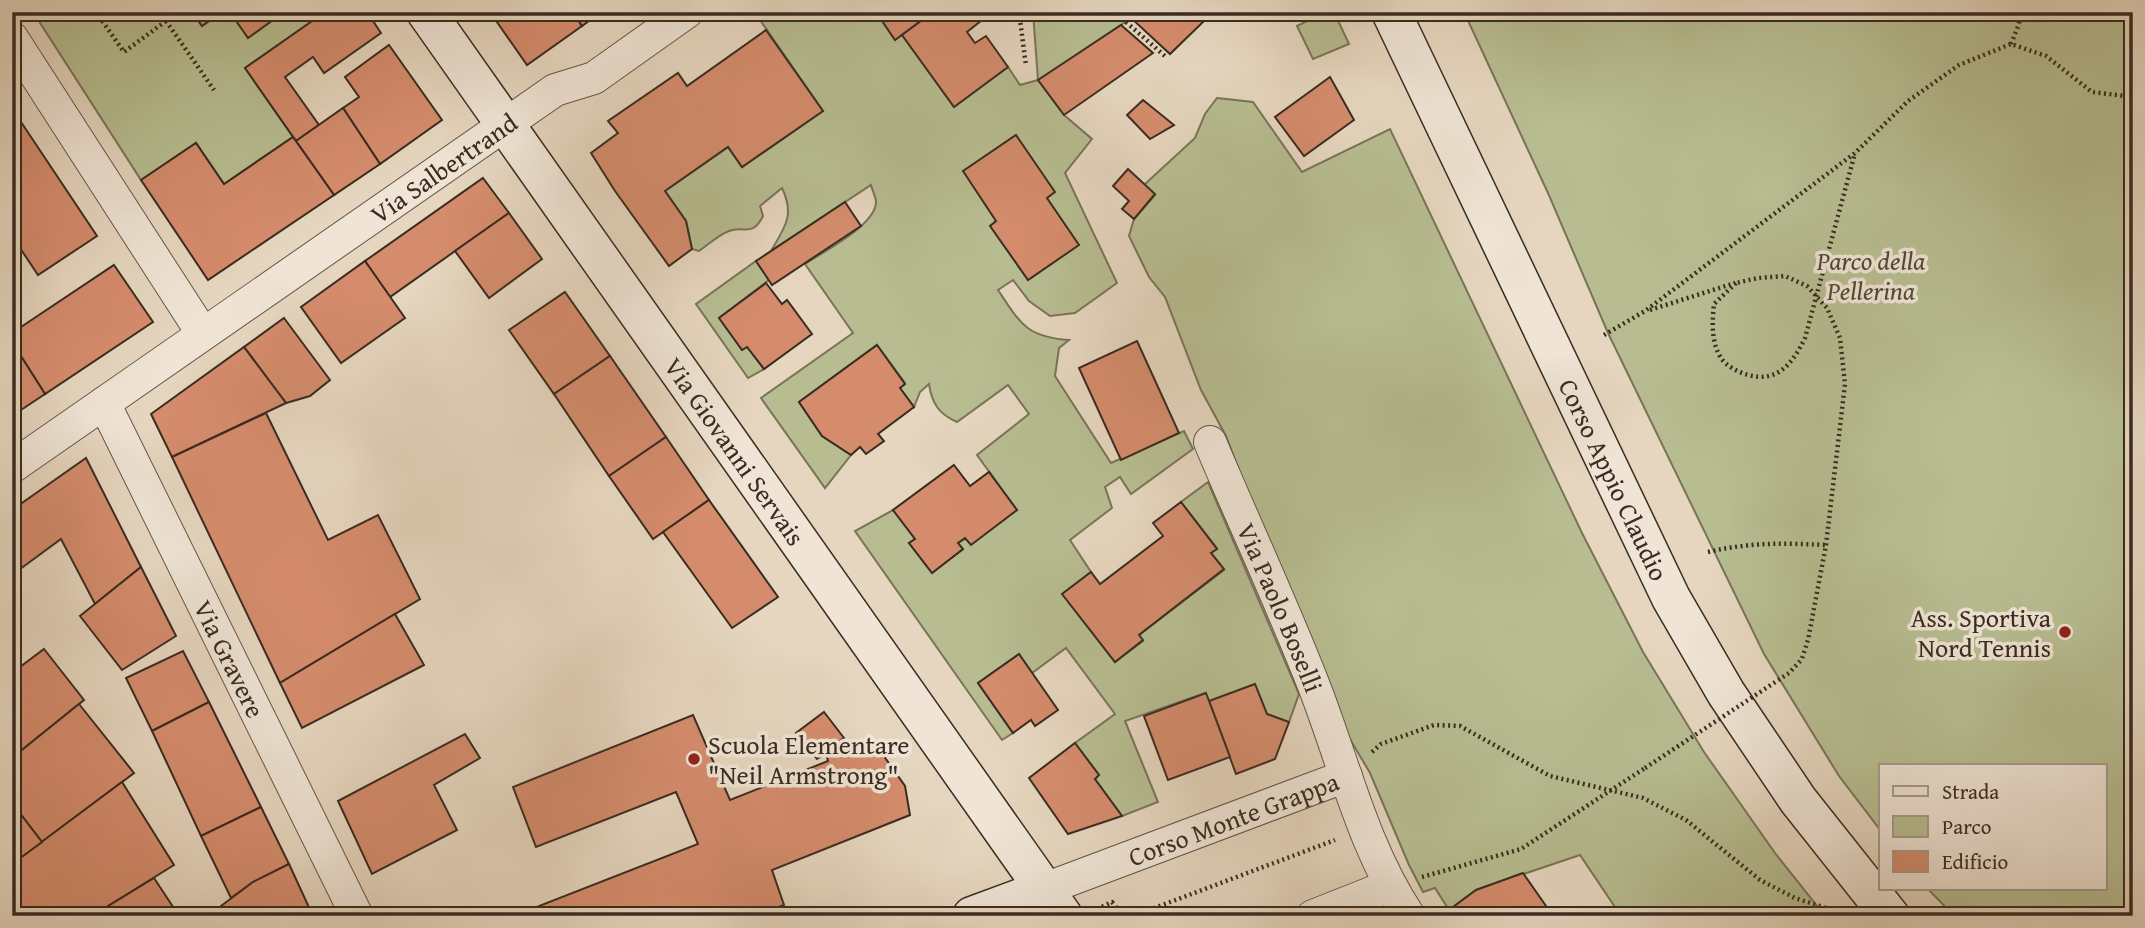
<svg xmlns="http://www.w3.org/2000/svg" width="2145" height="928" viewBox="0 0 2145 928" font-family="'Gentium Book Plus',serif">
  <rect width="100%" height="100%" fill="#e6d6bf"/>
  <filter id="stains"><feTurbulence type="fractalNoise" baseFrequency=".00286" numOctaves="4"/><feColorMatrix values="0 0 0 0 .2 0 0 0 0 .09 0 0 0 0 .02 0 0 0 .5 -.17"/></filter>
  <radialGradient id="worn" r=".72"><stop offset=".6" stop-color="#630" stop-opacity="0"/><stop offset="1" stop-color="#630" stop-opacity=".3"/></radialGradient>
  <g fill="#b7bd91" stroke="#787458" stroke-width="2">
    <polygon points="33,12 325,12 245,68 293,137 224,184 196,143 141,180"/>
    <path d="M765,12H876L895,39L902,35L954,106L1008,67L1020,85L1038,80L1033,12H1140L1039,81L1064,115L1092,139L1065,173L1117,283L1075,313L1050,316L1029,301L1013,280L998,290C1020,323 1026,337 1069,340L1059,348L1055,376L1111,463L1184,431L1193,449L1131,494L1120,477L1105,487L1112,508L1070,540L1091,572L1063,595L1115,662L1143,641L1139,635L1224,570L1211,553L1217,548L1181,502L1208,482L1299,694L1289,722L1267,714L1255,684L1209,701L1205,693L1125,721L1158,802L1122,816L1095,779L1099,775L1075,743L1115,714L1066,648L1032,673L1019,654L978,683L1013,733L1002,740L855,531L893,510L915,539L909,543L932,572L962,550L958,543L1017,510L977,455L1029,414L1008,385L957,422C939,414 932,404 929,384L920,392L914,407L900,388L905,383L877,345L799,402L822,436L851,455L825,488L761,398L853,333L805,264C823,252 876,225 876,202C876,197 872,190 871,185L771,251C785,227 795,215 782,188L760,206L763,216C752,238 744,225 729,231C718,235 708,245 699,251L692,249L686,221L665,191L728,147L742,167L823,111L758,17Z"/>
    <polygon points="1325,12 1334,12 1349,44 1313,59 1297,26"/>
    <polygon points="1464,12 2133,12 2133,916 1954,916 1927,888 2105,888 2105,765 1881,765 1881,831 1839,776 1764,654 1608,333 1548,193"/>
    <polygon points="1217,98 1253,102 1302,172 1390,129 1582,533 1643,652 1704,752 1775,853 1825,916 1621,916 1580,855 1476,890 1449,910 1435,888 1423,892 1409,865 1370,773 1347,734 1258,520 1226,436 1201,390 1165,297 1149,277 1129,236 1134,219 1155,195 1144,185 1195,138 1205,114"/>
    <polygon points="756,261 769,280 719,318 742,350 747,347 764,369 748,378 696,304"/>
  </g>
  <g fill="#d58c6d" stroke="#392c20" stroke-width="2">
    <polygon points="192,12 222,12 202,26"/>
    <polygon points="230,12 284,12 248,38"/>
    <polygon points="325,12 367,12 381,33 324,73 313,57 285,77 319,125 296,141 245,68"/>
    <polygon points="490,12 573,12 582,26 527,65"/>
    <polygon points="573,12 601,12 582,26"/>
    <polygon points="876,12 933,12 895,40"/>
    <polygon points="933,12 976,12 982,20 967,32 975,43 986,36 1008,67 954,107 902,35"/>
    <polygon points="1140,12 1195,12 1204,21 1170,54 1131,18"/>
    <polygon points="1121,25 1153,53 1064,115 1038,80"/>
    <polygon points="766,30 823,111 742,167 728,147 665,191 686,221 692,249 669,266 615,191 591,153 618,133 608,121 678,73 687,86"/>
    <polygon points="389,45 442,120 380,164 343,108 359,97 345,77"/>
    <polygon points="1330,77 1354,120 1304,156 1275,117"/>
    <polygon points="1143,100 1174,125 1150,139 1127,115"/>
    <polygon points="343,108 380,164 334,195 296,141"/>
    <polygon points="15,113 97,236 38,275 12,236 12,115"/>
    <polygon points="1016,135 1055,192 1047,198 1079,245 1028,280 990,226 996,221 963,171"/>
    <polygon points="293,137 334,195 208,280 141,180 196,143 224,184"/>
    <polygon points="1128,169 1155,194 1134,219 1122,209 1129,201 1113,186"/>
    <polygon points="483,178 509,213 390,297 365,261"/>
    <polygon points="845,202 861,226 772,285 756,261"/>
    <polygon points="509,213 542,259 489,298 455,251"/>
    <polygon points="365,261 405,318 341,363 301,307"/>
    <polygon points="114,265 153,322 45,394 12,342 12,333"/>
    <polygon points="766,283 782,304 787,300 812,334 764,369 747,347 742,350 719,318"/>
    <polygon points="565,292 610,356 554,394 509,330"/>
    <polygon points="284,318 330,380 310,396 286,403 244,347"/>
    <polygon points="1137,341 1179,433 1121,460 1079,368"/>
    <polygon points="12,342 45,394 12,416"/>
    <polygon points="877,345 905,384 900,388 914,407 878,434 884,441 866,454 860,447 851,455 822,436 799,402"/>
    <polygon points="244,347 286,403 172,457 151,414"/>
    <polygon points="610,356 666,437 609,476 554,394"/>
    <polygon points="266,413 328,540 378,515 420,599 280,683 172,457"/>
    <polygon points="666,437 709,500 653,539 609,476"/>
    <polygon points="86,458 141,567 95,604 61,539 12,575 12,510"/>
    <polygon points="954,465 970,486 989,472 1017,510 971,545 965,538 958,543 963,549 932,573 909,543 915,539 893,510"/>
    <polygon points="709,500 778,597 732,628 663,532"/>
    <polygon points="1181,502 1217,549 1211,553 1224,569 1139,635 1143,640 1115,662 1062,594 1091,572 1100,584 1163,536 1153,523"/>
    <polygon points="141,567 176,636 122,670 80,616"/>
    <polygon points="395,614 424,665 302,728 280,683"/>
    <polygon points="44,649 84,700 12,758 12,673"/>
    <polygon points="183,651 209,702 152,731 126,678"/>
    <polygon points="1019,654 1058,710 1035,726 1031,720 1013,733 978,683"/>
    <polygon points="1255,684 1267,714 1289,722 1275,759 1236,774 1209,701"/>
    <polygon points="1206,693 1230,757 1168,780 1144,716"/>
    <polygon points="209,702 261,807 201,836 152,731"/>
    <polygon points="79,704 134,773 42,842 12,803 12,758"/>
    <polygon points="824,712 844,738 836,744 841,755 874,742 905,786 910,815 772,870 784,905 753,916 522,916 521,913 698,844 676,792 536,847 513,787 693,715 730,800 828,761 826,753 817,759 796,733"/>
    <polygon points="465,734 480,758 434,785 457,830 372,874 338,801"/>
    <polygon points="1075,743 1099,775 1095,779 1122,816 1068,834 1029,778"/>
    <polygon points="122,782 174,865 92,916 12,916 12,864"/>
    <polygon points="12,803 42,842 12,864"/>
    <polygon points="261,807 289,864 253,882 231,898 201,836"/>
    <polygon points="289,864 313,916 227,916 221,906 253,882"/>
    <polygon points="1523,873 1553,916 1453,916 1449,910 1476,890"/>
    <polygon points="154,878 179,916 92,916"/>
  </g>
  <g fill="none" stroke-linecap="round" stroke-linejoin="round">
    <defs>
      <g id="street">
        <polyline points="12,38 203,334"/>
        <path id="s1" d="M104,403L357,916"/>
        <path id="s2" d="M1210,442C1244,523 1282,604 1314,686C1344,763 1363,847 1409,916"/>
        <path id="s3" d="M12,467L555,90L594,78L687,12"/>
        <path id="s4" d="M1045,889L1346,776"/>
        <polyline points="1313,916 1389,886"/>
      </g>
      <g id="secondary">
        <path id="s5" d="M426,12L1063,916"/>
        <path id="s6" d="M1391,12L1671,598L1726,693L1798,800L1890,916"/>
        <polyline points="972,916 1045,889"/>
      </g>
    </defs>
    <use href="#street" stroke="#645648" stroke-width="34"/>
    <use href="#secondary" stroke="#392c20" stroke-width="41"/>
    <g stroke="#392c20" stroke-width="4.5" stroke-dasharray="2 3.5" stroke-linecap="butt">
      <polyline points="96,12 124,52 166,21 160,12"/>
      <polyline points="1019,12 1026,66"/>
      <polyline points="166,21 214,90"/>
      <polyline points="1126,22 1166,57"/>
      <polyline points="2011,44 2019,24 2020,12"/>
      <path d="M1736,283L1714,304C1712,322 1711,342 1721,358C1726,366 1738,372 1748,375C1778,383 1793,363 1805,338L1855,153"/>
      <polyline points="1650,310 1735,283"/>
      <polyline points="1604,335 1645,311 1855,153 1908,101 1959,65 2011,44 2046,56 2092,92 2133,97"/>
      <path d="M1708,552C1751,542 1783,543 1826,545"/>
      <polyline points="1372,752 1381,744 1434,725 1460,726 1550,776 1643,798 1686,820 1760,880 1795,898 1829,909"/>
      <polyline points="1422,877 1521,849 1645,768"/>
      <polyline points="1097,909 1112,902 1123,916"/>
      <polyline points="1133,916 1335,840"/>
    </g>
    <use href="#street" stroke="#efe4d5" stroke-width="32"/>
    <use href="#secondary" stroke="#efe4d5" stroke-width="38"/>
    <polyline stroke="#392c20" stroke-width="4.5" stroke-dasharray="2 3.5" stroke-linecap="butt" points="1645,768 1789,673 1802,659 1808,640 1826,545 1845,384 1840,338 1827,308 1807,286 1785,276 1758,278 1736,283"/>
  </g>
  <g fill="#8f2418" stroke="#efe4d5" stroke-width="2.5">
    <circle cx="2065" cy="632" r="7"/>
    <circle cx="694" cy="759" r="7"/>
  </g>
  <g text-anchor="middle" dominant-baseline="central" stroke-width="7" stroke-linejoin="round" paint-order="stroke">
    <g font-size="26" fill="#392c20" stroke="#efe4d5">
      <text stroke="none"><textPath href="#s3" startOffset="525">Via Salbertrand</textPath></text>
      <text stroke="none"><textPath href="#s5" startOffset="537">Via Giovanni Servais</textPath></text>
      <text stroke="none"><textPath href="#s6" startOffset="518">Corso Appio Claudio</textPath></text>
      <text stroke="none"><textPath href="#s2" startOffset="180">Via Paolo Boselli</textPath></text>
      <text stroke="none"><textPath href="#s1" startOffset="285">Via Gravere</textPath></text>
      <text stroke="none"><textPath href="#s4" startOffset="201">Corso Monte Grappa</textPath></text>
    </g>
    <g font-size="26" font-style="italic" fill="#524937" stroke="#efe4d5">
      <text x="1871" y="260">Parco della<tspan x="1871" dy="30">Pellerina</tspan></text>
    </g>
    <g font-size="26" fill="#392c20" stroke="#efe4d5" text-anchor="end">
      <text x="2051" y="617">Ass. Sportiva<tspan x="2051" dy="30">Nord Tennis</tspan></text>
      <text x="708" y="744" text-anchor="start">Scuola Elementare<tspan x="708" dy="30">"Neil Armstrong"</tspan></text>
    </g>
  </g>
  <rect width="2145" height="928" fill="none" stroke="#e6d6bf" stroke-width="42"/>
  <rect x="14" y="14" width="2117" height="900" fill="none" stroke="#392c20" stroke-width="3.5"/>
  <rect x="21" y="21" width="2103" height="886" fill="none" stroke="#392c20" stroke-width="2"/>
  <rect x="1879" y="764" width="228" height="126" fill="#efe4d5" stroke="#a69a8d" stroke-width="2"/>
  <rect x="1893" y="786" width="35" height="10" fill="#efe4d5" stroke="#a69a8d" stroke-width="2"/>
  <text x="1942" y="799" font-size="21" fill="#392c20">Strada</text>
  <rect x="1893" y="816" width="35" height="21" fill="#b7bd91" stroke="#a69a8d" stroke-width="2"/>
  <text x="1942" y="834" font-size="21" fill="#392c20">Parco</text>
  <rect x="1893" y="851" width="35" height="21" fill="#d58c6d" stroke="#a69a8d" stroke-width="2"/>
  <text x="1942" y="869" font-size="21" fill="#392c20">Edificio</text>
  <rect width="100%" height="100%" filter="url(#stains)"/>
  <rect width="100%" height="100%" fill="url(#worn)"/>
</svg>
